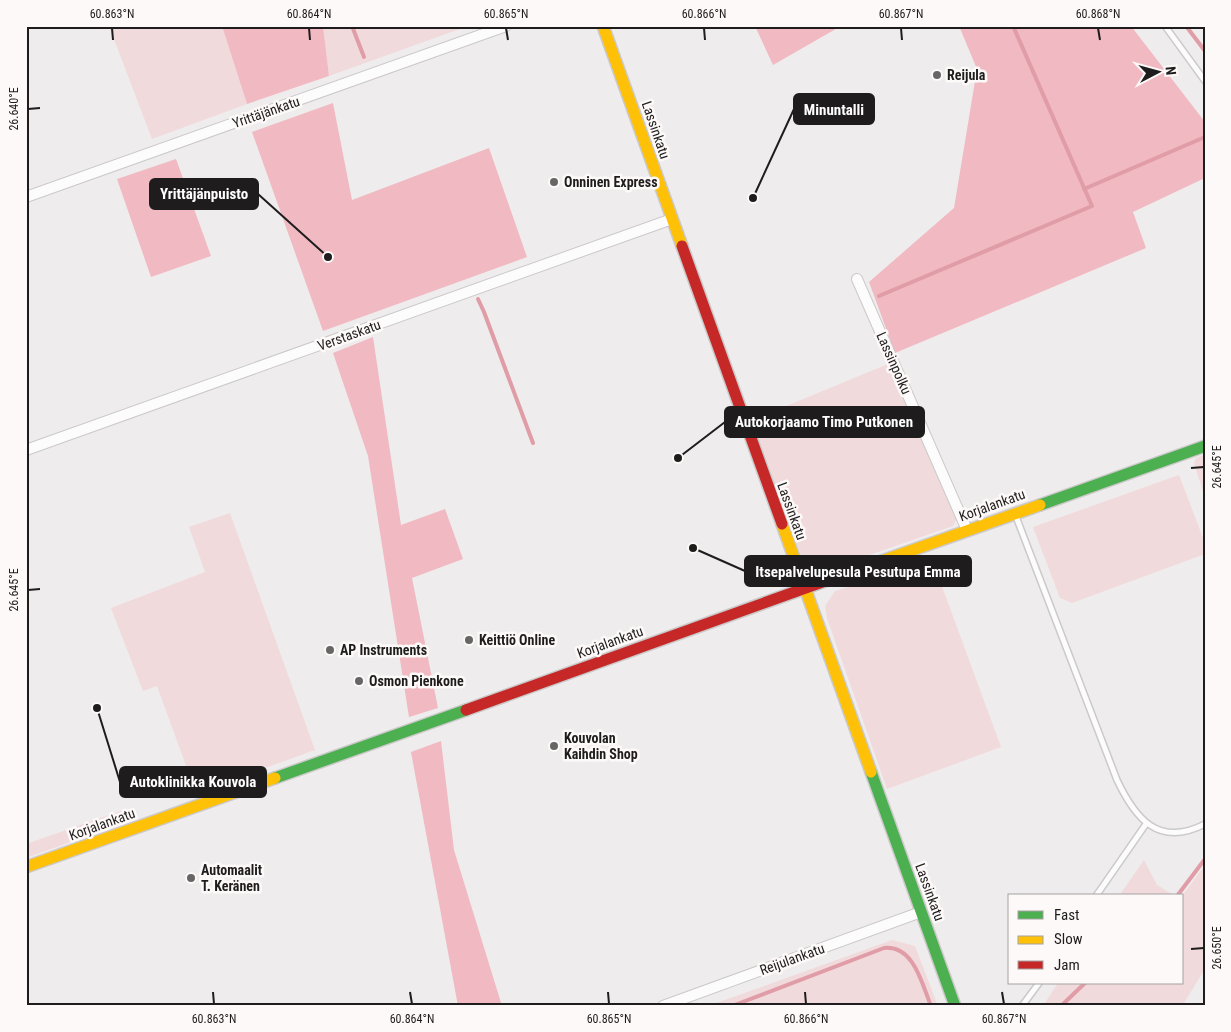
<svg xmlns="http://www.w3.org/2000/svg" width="1231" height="1032" viewBox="0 0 1231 1032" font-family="'Roboto Condensed',sans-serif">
  <rect width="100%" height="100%" fill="#efeced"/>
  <g fill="#f1dadc">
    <polygon points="109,26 222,26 247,104 152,139"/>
    <polygon points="323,26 468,26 329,76"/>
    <path d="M888,364L957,518L953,526L829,569C816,569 810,565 801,555L752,420Z"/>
    <polygon points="1205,455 1205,498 1194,463 1196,458"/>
    <polygon points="1179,475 1205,543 1205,554 1072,603 1060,598 1033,527"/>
    <polygon points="230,513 315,750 196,793 157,686 143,691 111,608 205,572 189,527"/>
    <polygon points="933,562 1001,747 887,789 827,618 825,606 835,591"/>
    <polygon points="126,809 129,819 124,823 26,858 26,844"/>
    <polygon points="1144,860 1157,885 1175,896 1119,896"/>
    <polygon points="1205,865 1205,969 1182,1006 1043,1006 1058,983 1182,983 1182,896"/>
    <polygon points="892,940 915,946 938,1006 708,1006"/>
  </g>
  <g fill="#f1b9c2">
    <polygon points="222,26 323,26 329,76 247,104"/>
    <polygon points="755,26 841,26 773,65"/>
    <polygon points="959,26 1131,26 1205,122 1205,178 1133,212 1146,248 895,353 869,282 954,208 977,69"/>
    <polygon points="333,103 352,200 489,148 527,257 323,331 252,132"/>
    <polygon points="176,159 211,256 151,277 117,179"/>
    <polygon points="373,337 401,525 445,509 463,559 412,578 438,708 409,717 368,456 333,353"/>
    <polygon points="441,741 454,850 502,1006 458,1006 411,752"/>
  </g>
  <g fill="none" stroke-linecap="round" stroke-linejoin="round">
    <g stroke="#e09da7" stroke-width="4">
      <polyline points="352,26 364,57"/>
      <polyline points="1186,26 1205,51"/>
      <polyline points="1084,189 1205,137"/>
      <polyline points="879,296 1092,206 1013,26"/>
      <polyline points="478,299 484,312 533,443"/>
      <polyline points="1177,896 1205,859"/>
      <path d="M732,1006L884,948C914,945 922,984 931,1006"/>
      <polyline points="1061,1006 1085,983"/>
    </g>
    <defs>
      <g id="lane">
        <polyline points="1165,26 1205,81"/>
        <path d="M1015,514L1117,780C1135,818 1158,848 1205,824"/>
        <polyline points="1096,896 1146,824"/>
        <polyline points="1022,1006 1039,983"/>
      </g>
      <g id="street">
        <polyline points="26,197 506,26"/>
        <polyline points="857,279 967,530"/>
        <polyline points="26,450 672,219"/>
        <polyline points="663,1006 921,912"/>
      </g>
      <g id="fast">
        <polyline points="1040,505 1205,446"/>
        <polyline points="871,772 955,1006"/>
        <polyline points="275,778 466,710"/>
      </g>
      <g id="slow">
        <polyline points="603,26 682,246"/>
        <polyline points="782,524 871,772"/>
        <polyline points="828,580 1040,505"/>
        <polyline points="26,867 275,778"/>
      </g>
      <g id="jam">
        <polyline points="682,246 782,524"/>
        <polyline points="466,710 828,580"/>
      </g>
    </defs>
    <use href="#lane" stroke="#cbc9c9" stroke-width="8"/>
    <use href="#street" stroke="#cbc9c9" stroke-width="12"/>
    <use href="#fast" stroke="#cbc9c9" stroke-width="14"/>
    <use href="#slow" stroke="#cbc9c9" stroke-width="14"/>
    <use href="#jam" stroke="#cbc9c9" stroke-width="14"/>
    <use href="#lane" stroke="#fdfcfc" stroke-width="5"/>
    <use href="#street" stroke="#fdfcfc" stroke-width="10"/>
    <use href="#fast" stroke="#4caf50" stroke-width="11"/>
    <use href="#slow" stroke="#ffc107" stroke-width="11"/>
    <use href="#jam" stroke="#c62828" stroke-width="11"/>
  </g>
  <path fill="none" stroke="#1e1c1c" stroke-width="2" d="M112,28L113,40M309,28L310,40M506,28L508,40M704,28L705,40M901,28L902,40M1098,28L1100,40M28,109L40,108M1191,468L1204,467M28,590L40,589M1191,949L1204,948M213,992L214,1004M410,992L412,1004M608,992L609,1004M805,992L806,1004M1002,992L1004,1004"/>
  <g fill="#676565" stroke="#fef9f9" stroke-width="2">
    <circle cx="937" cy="75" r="5"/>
    <circle cx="554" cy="182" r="5"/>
    <circle cx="469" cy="640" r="5"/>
    <circle cx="330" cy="650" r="5"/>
    <circle cx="359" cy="681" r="5"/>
    <circle cx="554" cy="746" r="5"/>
    <circle cx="191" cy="878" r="5"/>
  </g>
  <g text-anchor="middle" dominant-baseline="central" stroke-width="5" stroke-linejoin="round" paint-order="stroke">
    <g font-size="14" font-weight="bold" fill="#1e1c1c" stroke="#fef9f9" text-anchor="start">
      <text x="947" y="75">Reijula</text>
      <text x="564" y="182">Onninen Express</text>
      <text x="479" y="640">Keittiö Online</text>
      <text x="340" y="650">AP Instruments</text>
      <text x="369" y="681">Osmon Pienkone</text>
      <text x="564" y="738">Kouvolan<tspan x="564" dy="16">Kaihdin Shop</tspan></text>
      <text x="201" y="870">Automaalit<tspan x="201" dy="16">T. Keränen</tspan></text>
    </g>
    <g font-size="14" fill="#1e1c1c" stroke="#fef9f9">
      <text transform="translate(266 112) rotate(-19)">Yrittäjänkatu</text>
      <text transform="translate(656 130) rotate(71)">Lassinkatu</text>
      <text transform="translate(349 335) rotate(-20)">Verstaskatu</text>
      <text transform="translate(894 363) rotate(66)">Lassinpolku</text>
      <text transform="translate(992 505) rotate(-20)">Korjalankatu</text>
      <text transform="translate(792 511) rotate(70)">Lassinkatu</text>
      <text transform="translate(610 642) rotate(-20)">Korjalankatu</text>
      <text transform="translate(102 824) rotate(-20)">Korjalankatu</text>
      <text transform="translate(930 892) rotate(70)">Lassinkatu</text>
      <text transform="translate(792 959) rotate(-20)">Reijulankatu</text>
    </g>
  </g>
  <path fill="none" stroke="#1e1c1c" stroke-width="2" d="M753 198L794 109M328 257L258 194M678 458L725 422M693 548L745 571M97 708L120 782"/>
  <g fill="#1e1c1c" stroke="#fef9f9" stroke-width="2">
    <circle cx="753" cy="198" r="5"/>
    <circle cx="328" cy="257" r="5"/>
    <circle cx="678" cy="458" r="5"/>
    <circle cx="693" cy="548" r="5"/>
    <circle cx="97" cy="708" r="5"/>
  </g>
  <g fill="#1e1c1c" stroke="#1e1c1c" stroke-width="2">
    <rect x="794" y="94" width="80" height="30" rx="5"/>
    <rect x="150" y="179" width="108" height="30" rx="5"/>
    <rect x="725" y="407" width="199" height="30" rx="5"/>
    <rect x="745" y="556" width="226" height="30" rx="5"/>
    <rect x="120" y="767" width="146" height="30" rx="5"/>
  </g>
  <g font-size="15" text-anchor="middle" font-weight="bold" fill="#fff">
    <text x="834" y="115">Minuntalli</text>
    <text x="204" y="199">Yrittäjänpuisto</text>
    <text x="824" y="427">Autokorjaamo Timo Putkonen</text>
    <text x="858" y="577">Itsepalvelupesula Pesutupa Emma</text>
    <text x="193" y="787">Autoklinikka Kouvola</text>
  </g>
  <rect width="1231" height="1032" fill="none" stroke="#fef9f9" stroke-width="55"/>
  <rect x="1008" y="894" width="175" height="90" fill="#fef9f9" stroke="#a4a1a1"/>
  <rect x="1018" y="911" width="25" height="8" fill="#4caf50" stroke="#a4a1a1"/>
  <text x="1054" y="920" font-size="15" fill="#1e1c1c">Fast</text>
  <rect x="1018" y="936" width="25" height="8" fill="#ffc107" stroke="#a4a1a1"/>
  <text x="1054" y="944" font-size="15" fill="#1e1c1c">Slow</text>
  <rect x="1018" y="961" width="25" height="8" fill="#c62828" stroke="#a4a1a1"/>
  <text x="1054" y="970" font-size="15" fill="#1e1c1c">Jam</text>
  <g transform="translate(1158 72) rotate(84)" stroke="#fef9f9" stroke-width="4" paint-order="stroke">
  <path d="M0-4L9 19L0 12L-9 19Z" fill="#1e1c1c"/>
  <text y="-8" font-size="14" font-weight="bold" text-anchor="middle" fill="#1e1c1c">N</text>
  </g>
  <rect x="28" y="28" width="1176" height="976" fill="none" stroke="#1e1c1c" stroke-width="2"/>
  <g font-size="12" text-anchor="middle" fill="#1e1c1c">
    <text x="112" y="18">60.863°N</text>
    <text x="309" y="18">60.864°N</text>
    <text x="506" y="18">60.865°N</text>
    <text x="704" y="18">60.866°N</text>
    <text x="901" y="18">60.867°N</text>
    <text x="1098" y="18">60.868°N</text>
    <text transform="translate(14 109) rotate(-90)" y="4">26.640°E</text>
    <text transform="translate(1217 467) rotate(-90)" y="4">26.645°E</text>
    <text transform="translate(14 590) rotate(-90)" y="4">26.645°E</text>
    <text transform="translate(1217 948) rotate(-90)" y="4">26.650°E</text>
    <text x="214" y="1023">60.863°N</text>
    <text x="412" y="1023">60.864°N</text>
    <text x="609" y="1023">60.865°N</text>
    <text x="806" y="1023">60.866°N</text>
    <text x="1004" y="1023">60.867°N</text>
  </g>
</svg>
